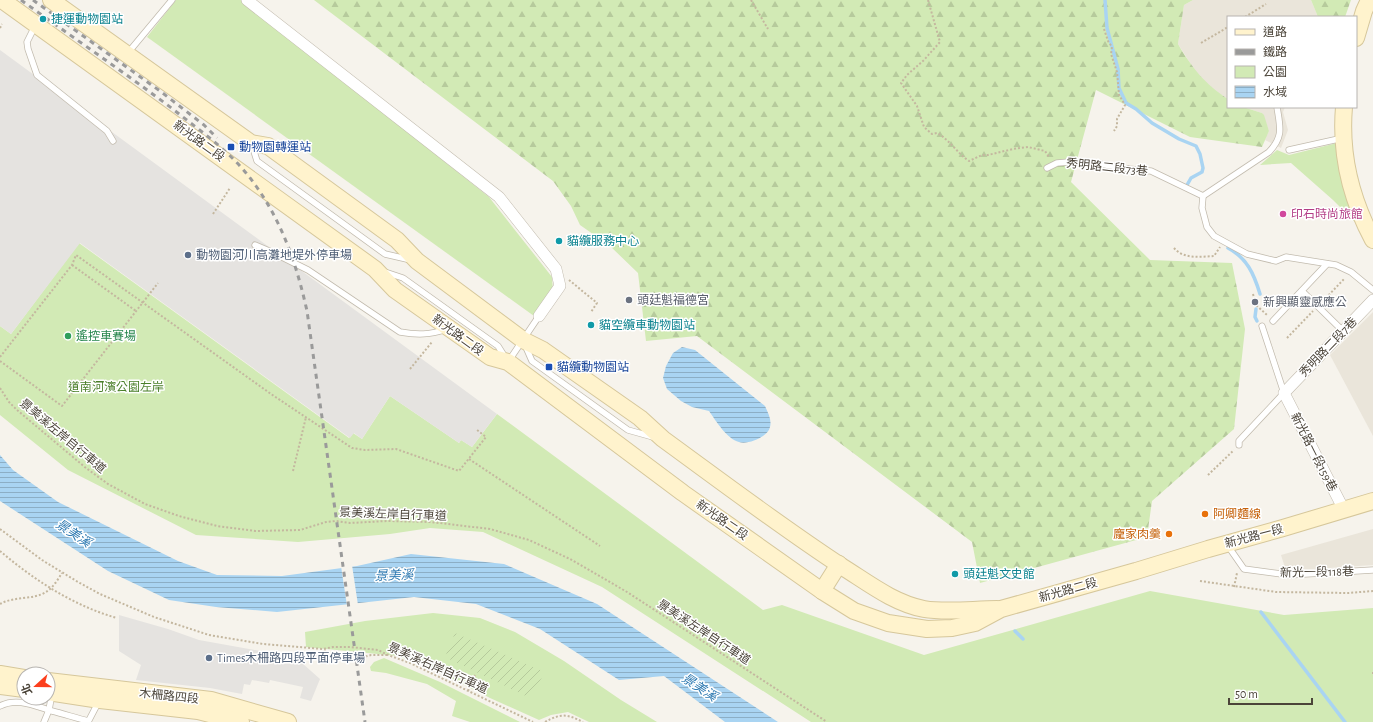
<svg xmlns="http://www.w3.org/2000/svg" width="1373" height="722" viewBox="0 0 1373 722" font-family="'Alegreya Sans','Noto Sans TC',sans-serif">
  <defs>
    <pattern id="forest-firs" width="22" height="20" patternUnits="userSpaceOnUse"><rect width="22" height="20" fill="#d2eab5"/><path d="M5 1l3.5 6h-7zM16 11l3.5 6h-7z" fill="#b6ca9c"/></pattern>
    <pattern id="garden-furrows" width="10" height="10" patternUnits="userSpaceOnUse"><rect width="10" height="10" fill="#d2eab5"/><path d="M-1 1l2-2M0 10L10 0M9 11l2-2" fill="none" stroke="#b6ca9c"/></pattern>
    <pattern id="water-rules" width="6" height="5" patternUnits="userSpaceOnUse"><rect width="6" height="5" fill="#a9d4f2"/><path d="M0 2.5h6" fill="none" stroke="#8caec5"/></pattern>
  </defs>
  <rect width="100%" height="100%" fill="#f6f3ec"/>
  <g fill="#eae5da">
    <polygon points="1193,0 1311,0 1318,17 1228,17 1228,99 1213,90 1197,74 1178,44 1184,5"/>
    <polygon points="1243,107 1285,107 1283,112 1288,130 1281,148 1265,140 1269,131 1262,113"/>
    <polygon points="1373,312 1373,436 1330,355"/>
    <polygon points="1373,529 1373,565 1329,568 1287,574 1281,555"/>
  </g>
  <g fill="#d2eab5">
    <polygon points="176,0 242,0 489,197 552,277 553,291 534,316 147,37"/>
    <polygon points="1337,143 1358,225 1333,200 1291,163 1260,165 1277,150 1289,155"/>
    <polygon points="79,243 349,438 353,433 362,439 390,396 459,443 461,440 472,447 497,414 763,610 782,605 924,655 1150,591 1284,615 1373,608 1373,722 811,722 602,587 483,532 430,528 390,534 298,542 196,535 68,470 0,415 0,326 11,334"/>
    <polygon points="433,613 480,618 515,632 564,661 621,700 657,722 589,722 568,712 551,715 539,720 490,698 433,669 398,656 306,647 305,632 365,621"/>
    <polygon points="384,658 440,682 520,722 470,722 452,716 456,701 427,684 386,673 371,671 370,667 374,662"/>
  </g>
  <g fill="url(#forest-firs)">
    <path d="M314,0H1193L1184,5L1178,44C1192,68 1205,84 1228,99V107H1243L1262,113L1264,115L1269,131L1262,147L1190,137L1096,90L1071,182L1150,260L1232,263L1245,329L1234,429L1152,501L1147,537L980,583L972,542L697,336L646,341L638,273L610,246L580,225L571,206L553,181Z"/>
    <polygon points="1311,0 1351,0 1345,17 1318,17"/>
  </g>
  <polygon fill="url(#garden-furrows)" points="455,633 545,672 530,698 445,657"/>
  <g fill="#e5e3e0">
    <polygon points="0,50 497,414 472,447 461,440 459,443 390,396 362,439 354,433 350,438 80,243 11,334 0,326"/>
    <polygon points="119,615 168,629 199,640 272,653 302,663 320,679 311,701 300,698 303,687 270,680 269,683 252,680 250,685 244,684 242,694 210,688 136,680 141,665 119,651"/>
  </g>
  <g fill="url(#water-rules)">
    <path d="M682,347L695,350L765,406C768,413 772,420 770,427C768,437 748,445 739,442C727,439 716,421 709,411L692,407L681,401L667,389L663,378L666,366L673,353Z"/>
    <polygon points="0,455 13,470 58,502 178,561 217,575 282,576 357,566 411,554 504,564 597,604 778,722 725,722 664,676 619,680 540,629 476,604 414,597 277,612 216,607 169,600 108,571 0,501"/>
  </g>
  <polygon fill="#f6f3ec" points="352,565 358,605 347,606 341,566"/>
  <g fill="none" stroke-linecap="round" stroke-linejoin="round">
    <g stroke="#a9d4f2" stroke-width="3.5">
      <polyline points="1105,0 1107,28 1118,69 1119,88 1126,103 1136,109 1152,123 1179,139 1196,146 1200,154 1203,168 1202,172 1191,178 1187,185"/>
      <path d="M1228,248C1247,258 1254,274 1260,294"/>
      <polyline points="1256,309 1255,317 1257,321"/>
      <polyline points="1261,612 1345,722"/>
      <polyline points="1015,631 1023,639"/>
    </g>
    <defs>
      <g id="lane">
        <polyline points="35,26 27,42 28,49 37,75 107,131 113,141"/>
        <polyline points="127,54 172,0"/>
        <polyline points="252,145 257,161 385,254 411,260"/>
        <polyline points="1289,150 1343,138"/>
        <path d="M1047,168L1057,163L1069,162L1100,164L1129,169L1151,171L1203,196L1269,152C1284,136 1280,127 1277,107"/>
        <polyline points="1203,196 1202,208 1207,227 1214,236 1247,254 1276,261 1286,257 1336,265 1351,272 1373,290"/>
        <path d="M255,245L274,253L308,270L400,332C417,335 430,335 447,329"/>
        <polyline points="385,272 403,278 498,346 508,362 539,316"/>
        <polyline points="1302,291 1343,331"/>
        <polyline points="1273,321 1327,264"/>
        <polyline points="525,345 532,361 628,430 653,437"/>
        <polyline points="1239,445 1239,441 1284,393 1262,326"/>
        <polyline points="1228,546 1244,569 1289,575 1373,570"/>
        <path d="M0,706C17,697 35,706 52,711C64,714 76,718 88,721"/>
        <polyline points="44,722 49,710 52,693"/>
        <polyline points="88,722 99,701"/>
      </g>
      <g id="street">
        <polyline points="247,0 499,197 556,269 560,286 539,316"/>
        <polyline points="1344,510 1284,393 1373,300"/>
      </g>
      <g id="secondary">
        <polyline points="2,0 375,269 395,290 490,357 508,362 683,493 822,591 854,611 888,623 927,629 952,628 975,623 1001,609 1136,571 1208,549 1283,528 1373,501"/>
        <path d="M51,0L251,143L268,146L397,240L417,261L523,340L543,350L640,418L663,439C722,482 780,526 841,566C867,582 893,603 924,609C947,613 974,609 997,609"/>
        <polyline points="1356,38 1364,11 1369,0"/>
        <path d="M1344,107C1340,154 1351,199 1373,240"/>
        <polyline points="822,591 839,564"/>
        <polyline points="0,674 24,678"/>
        <polyline points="48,681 211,700 288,722"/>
        <polyline points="0,686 24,689"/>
        <polyline points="48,692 100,700 198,711 241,722"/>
      </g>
    </defs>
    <use href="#lane" stroke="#c2bbae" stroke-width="7"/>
    <use href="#street" stroke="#c2bbae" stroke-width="12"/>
    <use href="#secondary" stroke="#d6c79b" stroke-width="18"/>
    <g stroke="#c4b79f" stroke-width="2" stroke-dasharray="2 2" stroke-linecap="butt">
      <polyline points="751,0 768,29"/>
      <path d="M928,0L940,42L924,60L907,75L901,83L917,106L924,127L932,134L937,133C950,140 957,153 969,161L982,155H988L1013,149L1028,147L1045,151L1049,157"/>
      <polyline points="1245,17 1266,4"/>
      <polyline points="0,28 2,24"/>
      <polyline points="1104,29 1108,41 1112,47 1111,54 1117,72 1119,95 1125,105 1117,119 1117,126 1114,131"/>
      <polyline points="1201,43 1228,27"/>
      <polyline points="213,214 230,188"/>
      <path d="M1174,248C1183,259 1200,257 1214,256L1220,247"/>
      <polyline points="72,265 136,311"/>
      <polyline points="569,280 597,303 591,312"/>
      <polyline points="1253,294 1256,305 1267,315"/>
      <polyline points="1323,301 1345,278"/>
      <polyline points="1287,338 1313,311"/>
      <polyline points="0,357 72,265 76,255 271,394 352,448 365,450 396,449 459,471 486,437 477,430"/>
      <polyline points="0,361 62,406 158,283"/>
      <polyline points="410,369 432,342"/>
      <polyline points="0,388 9,402 17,410 86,468 108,484 145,504 179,516 217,526 255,531 300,530 326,522 336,521 350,523 387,521 431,522 490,529 529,540 570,559 627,592 827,722"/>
      <polyline points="469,459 600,546"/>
      <polyline points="293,471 306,417"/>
      <polyline points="1208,475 1234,450"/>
      <polyline points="0,529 42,560 78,582 100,594 154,617 209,635 263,644 323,649 333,647 350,647 378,650 388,655 410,663 533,722"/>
      <path d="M0,551C34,580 74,606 117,618"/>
      <polyline points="1200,581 1276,592 1348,593 1373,591"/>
      <polyline points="1234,587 1237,573"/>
      <path d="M0,604C14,596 34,600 46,592C53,588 58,579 62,573"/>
      <polyline points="324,650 344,659 352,660 371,655 387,655"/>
      <polyline points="1373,672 1373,674"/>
      <polyline points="468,691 475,675"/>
      <path d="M545,722C561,713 567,714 583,722"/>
    </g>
    <use href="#lane" stroke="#fff" stroke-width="5.5"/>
    <use href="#street" stroke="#fff" stroke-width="11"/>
    <use href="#secondary" stroke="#fff3cd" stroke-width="16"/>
    <g stroke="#9a9a9a" stroke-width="3" stroke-dasharray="5 5" stroke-linecap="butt">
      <path d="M21,0C72,37 124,72 174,110C203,133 235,155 256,186C283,224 297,266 307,311L365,722"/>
      <polyline points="33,0 160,91 204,125 217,138"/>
    </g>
  </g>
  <g fill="#0f9aa8" stroke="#fff" stroke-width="1.5">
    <circle cx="43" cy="19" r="4"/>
    <circle cx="559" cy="241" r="4"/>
    <circle cx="591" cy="325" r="4"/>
    <circle cx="955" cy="574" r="4"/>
  </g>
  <g fill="#1a4fb4" stroke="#fff" stroke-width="1.5">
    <rect x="227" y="143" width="8" height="8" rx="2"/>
    <rect x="545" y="363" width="8" height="8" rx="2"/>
  </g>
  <circle fill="#d1479c" stroke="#fff" stroke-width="1.5" cx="1283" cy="214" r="4"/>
  <g fill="#5c6f8a" stroke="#fff" stroke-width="1.5">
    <circle cx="188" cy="255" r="4"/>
    <circle cx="209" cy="658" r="4"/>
  </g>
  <g fill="#6b7280" stroke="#fff" stroke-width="1.5">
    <circle cx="629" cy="300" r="4"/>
    <circle cx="1255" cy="302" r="4"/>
  </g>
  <circle fill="#2e9e5b" stroke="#fff" stroke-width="1.5" cx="68" cy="336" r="4"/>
  <g fill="#e8710a" stroke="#fff" stroke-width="1.5">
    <circle cx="1205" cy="514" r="4"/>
    <circle cx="1169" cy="534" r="4"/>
  </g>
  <g text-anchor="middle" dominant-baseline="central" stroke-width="3" stroke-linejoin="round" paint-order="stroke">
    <g font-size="12" fill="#0d838f" stroke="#fff" text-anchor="start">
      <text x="51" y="19">捷運動物園站</text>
      <text x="567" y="241">貓纜服務中心</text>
      <text x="599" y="325">貓空纜車動物園站</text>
      <text x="963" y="574">頭廷魁文史館</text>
    </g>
    <g font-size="12" fill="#4b4439" stroke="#fff">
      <text transform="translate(199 141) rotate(36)">新光路二段</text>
      <text transform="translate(1107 167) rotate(6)">秀明路二段73巷</text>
      <text transform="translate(458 335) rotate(36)">新光路二段</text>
      <text transform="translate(1328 347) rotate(-46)">秀明路二段7巷</text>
      <text transform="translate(63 436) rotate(40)">景美溪左岸自行車道</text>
      <text transform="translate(1314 452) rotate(63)">新光路一段159巷</text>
      <text transform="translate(393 514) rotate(2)">景美溪左岸自行車道</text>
      <text transform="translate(722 520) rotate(35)">新光路二段</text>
      <text transform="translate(1254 536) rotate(-15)">新光路一段</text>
      <text transform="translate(1317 572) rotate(-1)">新光一段118巷</text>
      <text transform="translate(1068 590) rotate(-16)">新光路二段</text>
      <text transform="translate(704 632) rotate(33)">景美溪左岸自行車道</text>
      <text transform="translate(438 668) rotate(24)">景美溪右岸自行車道</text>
      <text transform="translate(169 696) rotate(6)">木柵路四段</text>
    </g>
    <g font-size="12" fill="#164399" stroke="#fff" text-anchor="start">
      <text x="239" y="147">動物園轉運站</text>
      <text x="557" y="367">貓纜動物園站</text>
    </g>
    <g font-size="12" fill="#b23c85" stroke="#fff" text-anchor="start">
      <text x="1291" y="214">印石時尚旅館</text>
    </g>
    <g font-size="12" fill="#4e5e75" stroke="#fff" text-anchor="start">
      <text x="196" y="255">動物園河川高灘地堤外停車場</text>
      <text x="217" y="658">Times木柵路四段平面停車場</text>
    </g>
    <g font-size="12" fill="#5b616d" stroke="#fff" text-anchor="start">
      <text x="637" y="300">頭廷魁福德宮</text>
      <text x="1263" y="302">新興顯靈感應公</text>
    </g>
    <g font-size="12" fill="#27864d" stroke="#fff" text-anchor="start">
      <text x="76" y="336">遙控車賽場</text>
    </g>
    <g font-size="12" fill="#4a7f2a" stroke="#fff">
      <text x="116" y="387">道南河濱公園左岸</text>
    </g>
    <g font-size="12" fill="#c56008" stroke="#fff" text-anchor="start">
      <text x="1213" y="514">阿卿麵線</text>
      <text x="1161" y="534" text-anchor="end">龐家肉羹</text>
    </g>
    <g font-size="13" font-style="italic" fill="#2e7ab2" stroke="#fff">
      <text transform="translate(73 534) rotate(33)">景美溪</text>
      <text transform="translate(394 576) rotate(-2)">景美溪</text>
      <text transform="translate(699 688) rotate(33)">景美溪</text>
    </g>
  </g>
  <rect x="1227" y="16" width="130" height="92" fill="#ffffff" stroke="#b7b4b0"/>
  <rect x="1235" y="29" width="20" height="6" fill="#fff3cd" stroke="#b7b4b0"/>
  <text x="1263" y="36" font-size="12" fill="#4b4439">道路</text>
  <rect x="1235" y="49" width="20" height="6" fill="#9a9a9a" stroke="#b7b4b0"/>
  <text x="1263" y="56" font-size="12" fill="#4b4439">鐵路</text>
  <rect x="1235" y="66" width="20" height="12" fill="#d2eab5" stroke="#b7b4b0"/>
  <text x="1263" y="76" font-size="12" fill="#4b4439">公園</text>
  <rect x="1235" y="86" width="20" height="12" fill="url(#water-rules)" stroke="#b7b4b0"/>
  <text x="1263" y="96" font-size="12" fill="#4b4439">水域</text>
  <g transform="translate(36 686) rotate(249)"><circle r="19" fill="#ffffff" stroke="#b7b4b0"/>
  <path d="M0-3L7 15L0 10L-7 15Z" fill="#fc3f1d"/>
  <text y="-6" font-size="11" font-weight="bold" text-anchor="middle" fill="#4b4439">北</text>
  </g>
  <path d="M1229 698v6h83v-6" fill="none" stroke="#4b4439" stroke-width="2"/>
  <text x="1235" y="698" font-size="12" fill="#4b4439" stroke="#ffffff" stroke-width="3" paint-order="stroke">50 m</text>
</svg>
